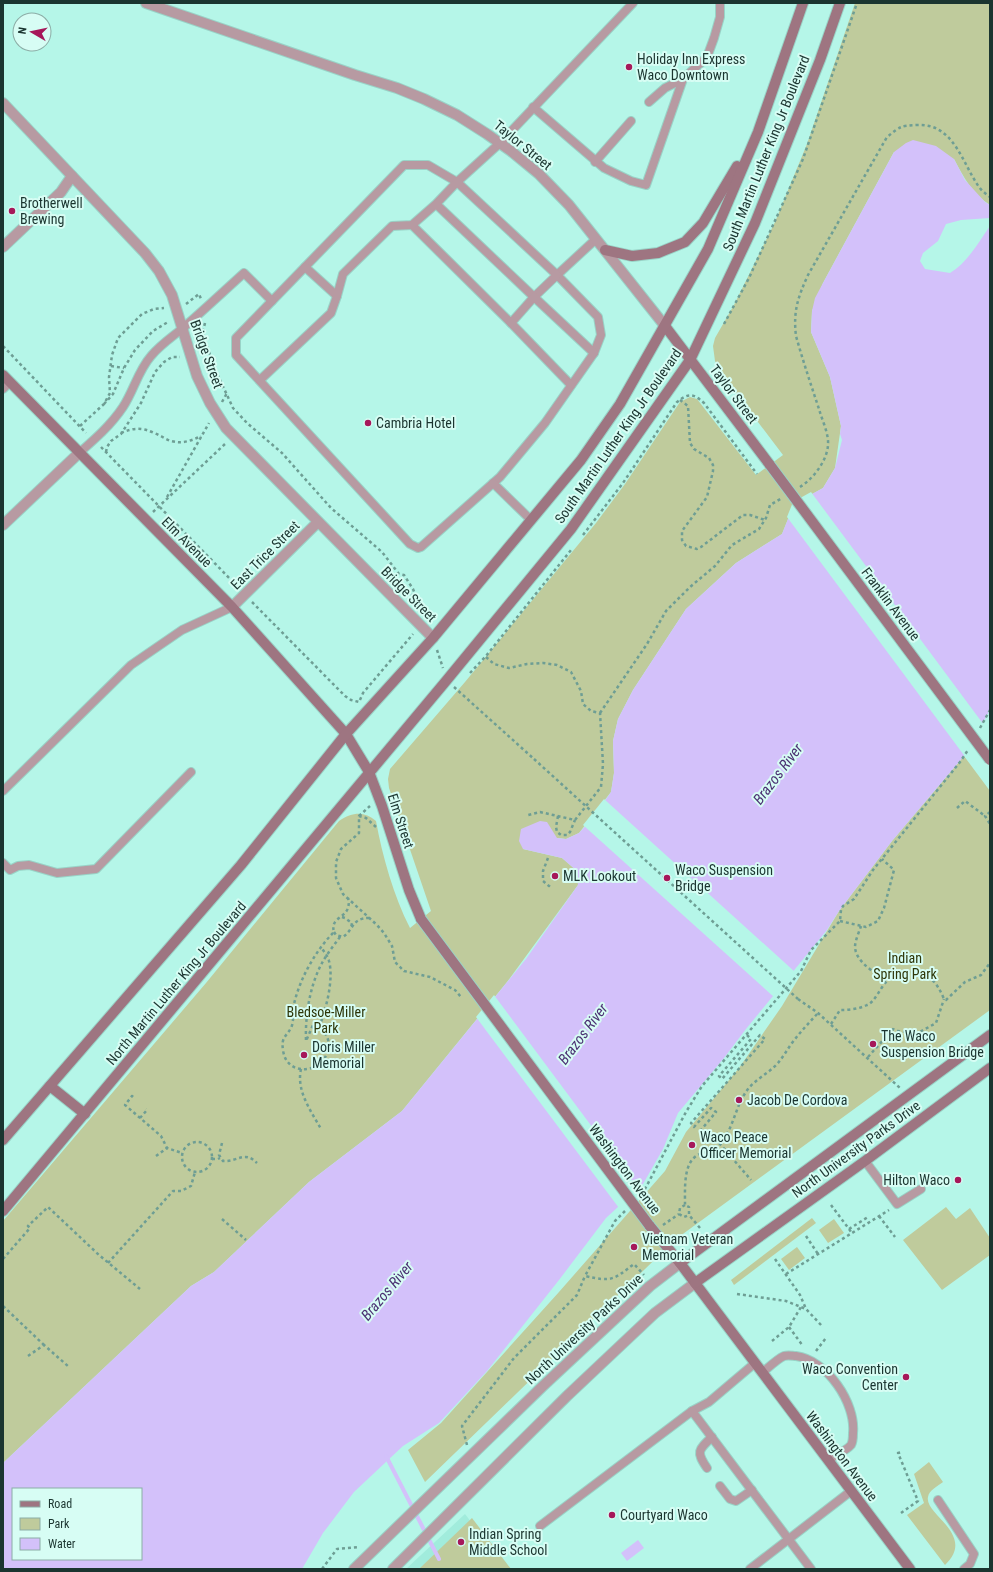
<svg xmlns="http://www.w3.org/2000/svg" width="993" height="1572" viewBox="0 0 993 1572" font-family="'Roboto Condensed',sans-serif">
  <rect width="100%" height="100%" fill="#b5f6e8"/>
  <polygon fill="#a1ecdc" points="465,1514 507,1569 406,1569"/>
  <g fill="#bfcb9c">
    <path d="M855,3H990V205C973,195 963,176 954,159L894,152L823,283L812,311L811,332L830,377L841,426L835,468L823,488L794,504L782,534L736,563L686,609L633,690L618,719L613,741L614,773L611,792L579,833L566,839L557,838L523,849L562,858L577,871L578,885L507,982L402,1111L309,1182L214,1272L191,1286L3,1463V1221L206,983L339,821C353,812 364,811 376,821C382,855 394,897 410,928L431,911L389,788L388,779L390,769L465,682L596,523L625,484L680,402L690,397L697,399L756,475L783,455L720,372L715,361L713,346L715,338L734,305L775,222L807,144Z"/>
    <polygon points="964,756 990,791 990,1010 676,1239 425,1482 408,1450 441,1423 559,1292 665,1171 686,1132 739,1068 782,1006 839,911 892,841"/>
    <polygon points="946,1207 956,1219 970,1208 990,1238 990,1255 942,1290 903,1240"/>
    <polygon points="812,1218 816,1223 734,1285 731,1280"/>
    <polygon points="834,1219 844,1233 828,1243 819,1230"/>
    <polygon points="797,1247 805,1258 789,1270 781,1259"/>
    <path d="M929,1462L943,1482C938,1486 929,1490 928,1497C924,1514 977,1535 945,1565L907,1515L924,1503L914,1474Z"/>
    <polygon points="472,1518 511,1569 419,1569"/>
  </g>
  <g fill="#d3c1fa" fill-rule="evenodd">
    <path d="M913,140L936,146L954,159L965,180L985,202L990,205V218L961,220L946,224L938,241L923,253L920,261L925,269L950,273C968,262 978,243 990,226V710L964,756L892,841L839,911L827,930L746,1029L724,1058L678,1113L663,1149L643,1184L606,1218L559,1280L487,1371L439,1423L403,1446L354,1492L323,1533L302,1569H3V1463L191,1286L214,1272L309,1182L402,1111L526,959L578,885L577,871L562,858L523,849L519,841L521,829L540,821L547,822L557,838L566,839L579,833L593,818L611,792L614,773L613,741L618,719L633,690L686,609L736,563L782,534L794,504L823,488L835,468L842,440L840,434L841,426L830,377L811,332L812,311L815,298L823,283L894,152L906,143ZM13,1489H141V1559H13Z"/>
    <polygon points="638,1540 644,1548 627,1561 621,1553"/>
  </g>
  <g fill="#b5f6e8">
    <polygon points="811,492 984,725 966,758 787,517 793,502"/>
    <polygon points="604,799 795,972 775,998 583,825"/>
    <polygon points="494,995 639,1190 619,1208 476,1017"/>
  </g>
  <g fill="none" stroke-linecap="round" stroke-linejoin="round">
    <polyline stroke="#d3c1fa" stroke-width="4" points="386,1456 439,1559"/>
    <defs>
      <g id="service">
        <polyline points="649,102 665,88 683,79"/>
        <polyline points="533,107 604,168 631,181 646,185 683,79 707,57 714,38 720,17 720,3"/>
        <polyline points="595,162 631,121"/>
        <polyline points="412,225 511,323"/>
        <polyline points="596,239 557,275 598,317 601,335 594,353 545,423 500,477 421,547 418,548 410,544 236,355 236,338 404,165 428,165 457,182 500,143 633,3"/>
        <polyline points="337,296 343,274 392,226 412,225 436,204 457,182 557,275 534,297 436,204"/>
        <polyline points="260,380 331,313 337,296 305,267"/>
        <polyline points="571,385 511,323 534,297 594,353"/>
        <polyline points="3,389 10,382"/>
        <path d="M79,453C95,439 111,425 123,407C134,390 138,371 151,356C160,345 172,337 183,328C204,310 224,291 244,273L272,301"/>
        <polyline points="493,483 531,520"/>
        <polyline points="3,791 131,665 182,630 232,607"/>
        <polyline points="3,863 10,870 18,866 29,865 57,873 96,869 191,772"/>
        <polyline points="865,1161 897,1204 921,1189"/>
        <path d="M762,1373C768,1368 777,1359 784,1356C788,1355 793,1356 796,1356C827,1360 856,1403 853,1433C853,1437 853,1442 851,1445C847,1450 833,1457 828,1460"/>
        <polyline points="692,1411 709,1402 755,1363"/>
        <path d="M707,1468C696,1452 698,1450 712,1437"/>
        <polyline points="720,1486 730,1499 736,1501 752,1490"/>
        <polyline points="938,1500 974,1554 970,1564 964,1569"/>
        <polyline points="540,1526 692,1411 811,1569"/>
        <polyline points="750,1569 851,1491"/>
      </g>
      <g id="minor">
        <polyline points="3,103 145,253 159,271 172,295 197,376 210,403 226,428 433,638"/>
        <polyline points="3,247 61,192 72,176"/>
        <polyline points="3,525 79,453"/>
        <polyline points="232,607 318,522"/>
      </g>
      <g id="tertiary">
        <polyline points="146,3 355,75 397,88 424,99 457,115 487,134 511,151 539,174 569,205 665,326"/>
        <polyline points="354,1569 544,1385 650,1286 680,1263"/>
        <polyline points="393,1569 567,1396 655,1313 695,1283"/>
      </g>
      <g id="secondary">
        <polyline points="605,250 632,256 658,253 685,242 703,223 737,166"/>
        <polyline points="665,326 770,465"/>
        <polyline points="3,375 232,607 346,734 369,772 382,806 409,890 421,919"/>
        <polyline points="50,1086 85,1114"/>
        <polyline points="3,1140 241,865 346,734 433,638 581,460 620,404 708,249 758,132 803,3"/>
        <polyline points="3,1211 446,681 571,529 690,360 755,223 820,60 840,3"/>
        <polyline points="649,1225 680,1263 910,1569"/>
        <polyline points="680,1263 990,1035"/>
        <polyline points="695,1283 865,1161 990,1068"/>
      </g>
    </defs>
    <use href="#service" stroke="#99d3c7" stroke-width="10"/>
    <use href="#minor" stroke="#99d3c7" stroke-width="12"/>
    <use href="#tertiary" stroke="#99d3c7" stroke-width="12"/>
    <use href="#secondary" stroke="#99d3c7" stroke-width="12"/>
    <g stroke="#6e9e94" stroke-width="2.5" stroke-dasharray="3 3" stroke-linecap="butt">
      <polyline points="186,304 199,294 201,299"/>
      <polyline points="205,323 203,331 204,337 214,367 233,408 247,423 282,453 331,508 382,552 399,574 404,575 413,589 420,607"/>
      <polyline points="724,324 749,278 803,159 857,3"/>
      <polyline points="197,337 203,331"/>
      <polyline points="3,346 86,433"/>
      <polyline points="111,366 124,368"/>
      <polyline points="680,400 688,406 690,443 694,449 709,458 713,465 713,471 707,497 682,531 682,540 686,546 697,549 701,547 743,515 750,515 765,520"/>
      <polyline points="222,402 227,393"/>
      <polyline points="104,404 113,394 124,368 135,350 153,331 168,322"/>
      <polyline points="80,426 104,404 110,393 109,377 112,355 118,338 142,314 154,309 164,308"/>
      <path d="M121,433C132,428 142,427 154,433C160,435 165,439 171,441C182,444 191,441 201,436"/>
      <polyline points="101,447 238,587"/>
      <polyline points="106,452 107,447 111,441 121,434 141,403 155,372 164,362 172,357 180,357"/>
      <path d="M800,487C813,479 827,461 828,445C829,434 822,420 819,409C811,385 803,361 796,336C793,311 798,297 808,275L887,137C901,126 900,126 917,125C954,123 962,163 979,187C982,191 986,194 990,197"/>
      <polyline points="167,497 209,423"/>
      <polyline points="153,512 226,443"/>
      <path d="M583,535L623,483L677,402C688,393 693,393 704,403L757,474"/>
      <polyline points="407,590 431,613 428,616"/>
      <polyline points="252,602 345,696 351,700 359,702 363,693 413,634"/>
      <polyline points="437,650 443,668"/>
      <polyline points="486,657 494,664 509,668 527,664 543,663 557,665 571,672 581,691 583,704 591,711 600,713 603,764 601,787 575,820 540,812 528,815"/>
      <polyline points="470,673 486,656 571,550"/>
      <polyline points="454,687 534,759"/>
      <polyline points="600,713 647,644 666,611 690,587 715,566 732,545 759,529 766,518 770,505 782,498"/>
      <polyline points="980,728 990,710"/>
      <polyline points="957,808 965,801 985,816"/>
      <polyline points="990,812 985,816 990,824"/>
      <polyline points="359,816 370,806"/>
      <polyline points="558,816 556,827 557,832 561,835 567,835 570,832 575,820"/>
      <polyline points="376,827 366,818 359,816 359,833 341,849 336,862 336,878 343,894 377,925 384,933 392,946 395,962 404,971 430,977 455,990 461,997"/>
      <polyline points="548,858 543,871 543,881 549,886 550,884"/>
      <polyline points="342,917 345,918 352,923 351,928"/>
      <polyline points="840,921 866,927 878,921 884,908 894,870 882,859"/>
      <path d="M861,926C859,932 855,941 855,947C856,963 876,973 887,981"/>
      <path d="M334,932L336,935L343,937C354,929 352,918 369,918"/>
      <path d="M340,937C334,945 327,954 322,963C310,985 305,1015 306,1041L313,1025C325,1028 331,1040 328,1051C320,1075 286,1076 283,1050C281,1037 286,1037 291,1028C294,1022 293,1011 294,1004C300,978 316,950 334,932C329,915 353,919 348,898"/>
      <polyline points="798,999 818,1013 900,1088"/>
      <path d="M831,1024L840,1010C849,1010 859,1009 867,1005C875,1002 880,988 887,981C893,975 900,972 908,972C928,971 937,982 944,999L946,1000L965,982L981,975L990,963"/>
      <path d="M319,1027C326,1010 334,979 329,961C328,956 324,952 321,947"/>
      <polyline points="747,1035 751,1039 719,1076 722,1079 760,1035 765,1039 691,1123 694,1127 711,1108 716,1112 701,1130 720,1144 751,1180"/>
      <polyline points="868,1057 893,1029 897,1031 918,1033 936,1023 944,999"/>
      <path d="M301,1069C296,1091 311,1111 321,1129"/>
      <polyline points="133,1097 132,1096 125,1105 161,1136 167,1148"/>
      <polyline points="140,1118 147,1110 146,1109"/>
      <circle cx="197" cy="1157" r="15"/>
      <path d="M222,1143L219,1155L223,1161C238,1162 244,1150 257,1163"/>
      <polyline points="156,1156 167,1148 182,1153"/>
      <polyline points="212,1159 218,1159 220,1158"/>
      <polyline points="641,1194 645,1189 686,1112 702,1086 801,971 811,950 840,921 841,910 843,906 854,899 873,870 960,762 968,750"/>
      <polyline points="685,1205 680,1208 679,1214 684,1217 689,1215"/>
      <polyline points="831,1205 852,1233"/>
      <path d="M625,1211L615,1221L585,1276C612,1282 613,1280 634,1264L644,1275"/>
      <polyline points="879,1216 895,1237"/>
      <polyline points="222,1219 246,1240"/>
      <polyline points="663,1225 679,1214"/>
      <path d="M700,1228L689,1215V1207L685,1205C685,1192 684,1174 690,1163C697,1150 711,1153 720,1144C734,1128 735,1106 748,1089C756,1079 769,1073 778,1063C783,1057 787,1050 792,1043C800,1032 809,1023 818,1013"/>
      <polyline points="849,1229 868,1217"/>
      <polyline points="806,1236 818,1254"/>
      <polyline points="3,1259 30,1228 28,1226 48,1207 99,1255 140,1289"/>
      <polyline points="775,1259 800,1295 806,1309"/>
      <polyline points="108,1263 173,1191 181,1191 191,1186 195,1172"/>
      <polyline points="786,1274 889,1210"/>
      <polyline points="737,1294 786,1301 806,1309 822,1326"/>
      <polyline points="3,1306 44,1345"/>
      <polyline points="789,1327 803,1346"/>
      <polyline points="772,1341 789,1327 801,1307"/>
      <polyline points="816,1351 826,1338"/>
      <polyline points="28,1356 44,1345 69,1367"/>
      <polyline points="467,1445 462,1426 514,1358 577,1295 585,1276"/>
      <polyline points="901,1513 918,1501 898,1453 902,1452"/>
      <polyline points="322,1569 337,1549 359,1547"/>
    </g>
    <use href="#service" stroke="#b79aa2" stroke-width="8"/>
    <use href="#minor" stroke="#b79aa2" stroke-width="10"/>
    <use href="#tertiary" stroke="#b79aa2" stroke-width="10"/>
    <use href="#secondary" stroke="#9e7581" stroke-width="10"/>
    <defs>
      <g id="secondary-bridge">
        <polyline points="770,465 990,760"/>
        <polyline points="421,919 649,1225"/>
      </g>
    </defs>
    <use href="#secondary-bridge" stroke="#99d3c7" stroke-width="12" stroke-linecap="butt"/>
    <polyline stroke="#6e9e94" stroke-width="2.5" stroke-dasharray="3 3" stroke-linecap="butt" points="534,759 798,999"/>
    <use href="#secondary-bridge" stroke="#9e7581" stroke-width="10"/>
  </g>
  <g fill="#a6185a" stroke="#d7fdf4" stroke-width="1.5">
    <circle cx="629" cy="67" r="4"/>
    <circle cx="12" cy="211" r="4"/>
    <circle cx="368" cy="423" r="4"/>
    <circle cx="555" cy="876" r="4"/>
    <circle cx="667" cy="878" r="4"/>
    <circle cx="873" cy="1044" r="4"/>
    <circle cx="304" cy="1055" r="4"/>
    <circle cx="739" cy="1100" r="4"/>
    <circle cx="692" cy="1145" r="4"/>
    <circle cx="958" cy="1180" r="4"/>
    <circle cx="634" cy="1247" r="4"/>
    <circle cx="906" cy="1377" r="4"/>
    <circle cx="612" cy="1515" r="4"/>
    <circle cx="461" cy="1542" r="4"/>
  </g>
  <g text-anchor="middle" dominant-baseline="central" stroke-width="4" stroke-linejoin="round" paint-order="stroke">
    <g font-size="14" fill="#1b3530" stroke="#d7fdf4" text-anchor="start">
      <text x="637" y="59">Holiday Inn Express<tspan x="637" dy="16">Waco Downtown</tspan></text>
      <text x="20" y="203">Brotherwell<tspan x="20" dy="16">Brewing</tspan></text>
      <text x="376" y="423">Cambria Hotel</text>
      <text x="675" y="870">Waco Suspension<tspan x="675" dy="16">Bridge</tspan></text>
      <text x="563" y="876">MLK Lookout</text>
      <text x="881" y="1036">The Waco<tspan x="881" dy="16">Suspension Bridge</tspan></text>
      <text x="312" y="1047">Doris Miller<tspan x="312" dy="16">Memorial</tspan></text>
      <text x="747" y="1100">Jacob De Cordova</text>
      <text x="700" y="1137">Waco Peace<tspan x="700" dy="16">Officer Memorial</tspan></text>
      <text x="950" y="1180" text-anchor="end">Hilton Waco</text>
      <text x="642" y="1239">Vietnam Veteran<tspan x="642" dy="16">Memorial</tspan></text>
      <text x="898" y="1369" text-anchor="end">Waco Convention<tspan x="898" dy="16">Center</tspan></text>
      <text x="620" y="1515">Courtyard Waco</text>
      <text x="469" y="1534">Indian Spring<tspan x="469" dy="16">Middle School</tspan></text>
    </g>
    <g font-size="14" fill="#1b3530" stroke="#d7fdf4">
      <text transform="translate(523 145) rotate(39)">Taylor Street</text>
      <text transform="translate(766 153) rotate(-68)">South Martin Luther King Jr Boulevard</text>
      <text transform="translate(207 354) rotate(70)">Bridge Street</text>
      <text transform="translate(734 394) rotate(53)">Taylor Street</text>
      <text transform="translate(618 436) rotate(-55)">South Martin Luther King Jr Boulevard</text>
      <text transform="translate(187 542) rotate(45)">Elm Avenue</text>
      <text transform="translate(265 555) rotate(-45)">East Trice Street</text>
      <text transform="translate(409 594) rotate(45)">Bridge Street</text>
      <text transform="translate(891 604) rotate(53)">Franklin Avenue</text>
      <text transform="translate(401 821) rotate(72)">Elm Street</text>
      <text transform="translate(176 983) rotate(-50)">North Martin Luther King Jr Boulevard</text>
      <text transform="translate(856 1149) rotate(-36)">North University Parks Drive</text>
      <text transform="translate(625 1169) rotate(53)">Washington Avenue</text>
      <text transform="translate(584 1329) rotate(-43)">North University Parks Drive</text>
      <text transform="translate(842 1456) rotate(53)">Washington Avenue</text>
    </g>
    <g font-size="14" fill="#2d3507" stroke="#d7fdf4">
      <text x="905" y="958">Indian<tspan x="905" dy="16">Spring Park</tspan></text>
      <text x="326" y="1012">Bledsoe-Miller<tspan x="326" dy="16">Park</tspan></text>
    </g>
    <g font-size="15" font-style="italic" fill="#4b3173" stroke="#d7fdf4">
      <text transform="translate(778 774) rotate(-53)">Brazos River</text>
      <text transform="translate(583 1034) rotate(-53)">Brazos River</text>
      <text transform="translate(387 1291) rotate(-50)">Brazos River</text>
    </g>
  </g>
  <rect width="993" height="1572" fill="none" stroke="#1b3530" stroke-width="8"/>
  <rect x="12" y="1488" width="130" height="72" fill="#d7fdf4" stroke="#8cada6"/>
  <rect x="20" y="1501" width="20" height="6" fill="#9e7581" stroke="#8cada6"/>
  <text x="48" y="1508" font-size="12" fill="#1b3530">Road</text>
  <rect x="20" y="1518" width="20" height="12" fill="#bfcb9c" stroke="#8cada6"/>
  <text x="48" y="1528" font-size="12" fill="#1b3530">Park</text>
  <rect x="20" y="1538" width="20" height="12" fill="#d3c1fa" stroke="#8cada6"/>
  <text x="48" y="1548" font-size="12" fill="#1b3530">Water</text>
  <g transform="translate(32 32) rotate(279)"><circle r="19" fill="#d7fdf4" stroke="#8cada6"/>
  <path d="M0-3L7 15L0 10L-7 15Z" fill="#a6185a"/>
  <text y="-6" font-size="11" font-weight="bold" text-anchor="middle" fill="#1b3530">N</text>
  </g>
</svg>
